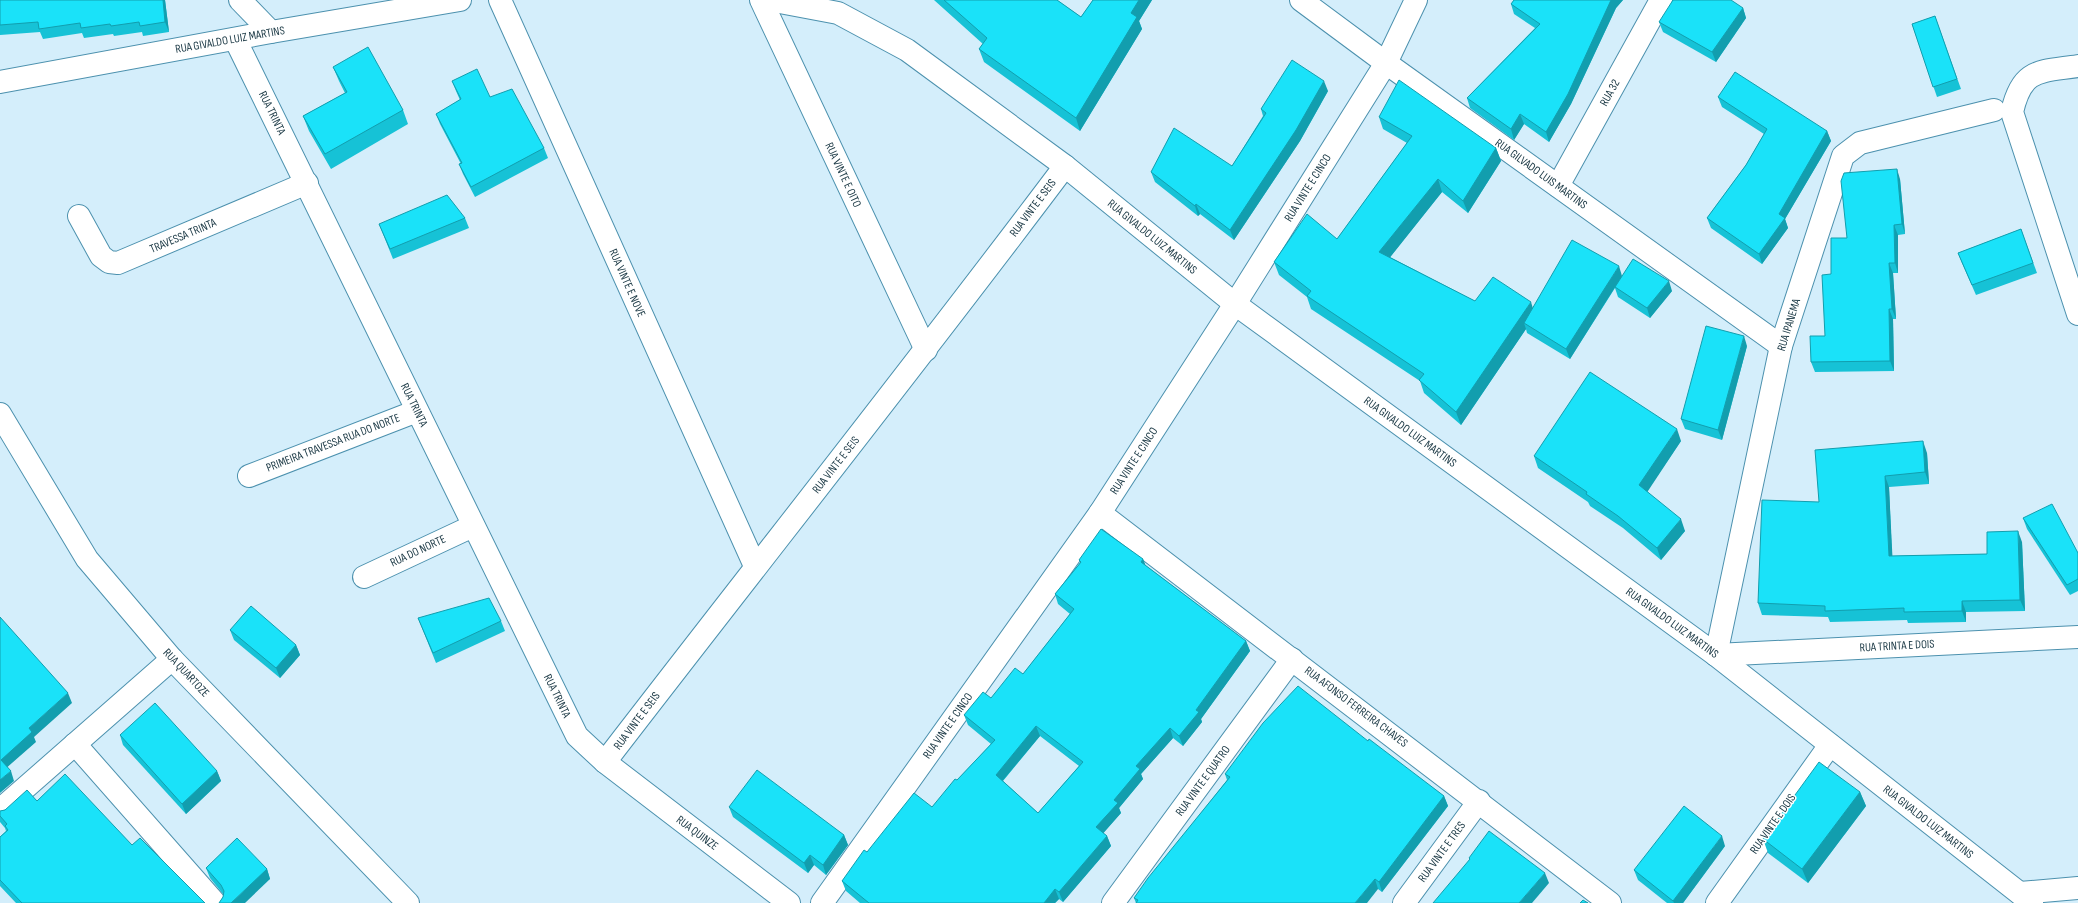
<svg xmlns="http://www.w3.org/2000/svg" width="2078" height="903" viewBox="0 0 2078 903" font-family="'Sofia Sans Condensed',sans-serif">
  <rect width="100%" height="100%" fill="#d4eefb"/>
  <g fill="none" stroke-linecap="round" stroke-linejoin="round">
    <defs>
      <g id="minor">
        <polyline points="240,0 271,32"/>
        <polyline points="500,0 755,566"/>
        <polyline points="761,0 926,350"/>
        <polyline points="1301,0 1386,63 1781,346"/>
        <polyline points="235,39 577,736 605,762 789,903"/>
        <path d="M2078,66C2039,72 2022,68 2012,112L2078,314"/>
        <polyline points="1558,186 1661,0"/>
        <polyline points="79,216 101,256 109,262 118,263 307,183"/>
        <polyline points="249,476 417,411"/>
        <polyline points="1100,513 1610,903"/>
        <polyline points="364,577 473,526"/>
        <polyline points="1716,655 1781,346 1843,156 1860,143 1994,110"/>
        <polyline points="75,744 215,903"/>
        <path d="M605,762C758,563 914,367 1065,166"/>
        <polyline points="0,810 172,659"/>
        <polyline points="2020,893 2078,888"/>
        <polyline points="822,903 1100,513 1235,304 1386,63 1416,0"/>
        <polyline points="1113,903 1292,659"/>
        <polyline points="1404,903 1479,801"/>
        <polyline points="1717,903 1830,745"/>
      </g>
      <g id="tertiary">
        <polyline points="769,0 838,13 907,50 1065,166 1235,304 1716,655 2032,903"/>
        <polyline points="0,82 271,32 460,0"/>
        <polyline points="0,414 87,559 172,659 408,903"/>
        <polyline points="1716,655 2078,637"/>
      </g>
    </defs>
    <use href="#minor" stroke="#4c91ae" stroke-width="24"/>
    <use href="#tertiary" stroke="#4c91ae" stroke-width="24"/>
    <use href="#minor" stroke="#fff" stroke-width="22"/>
    <use href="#tertiary" stroke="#fff" stroke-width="22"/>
  </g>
  <g fill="#16c2d6" fill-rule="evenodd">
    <polygon points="0,0 165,0 169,32 143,36 142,32 114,36 113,34 84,38 82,33 43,39 40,32 0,35"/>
    <polygon points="934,0 1057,0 1081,17 1093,0 1152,0 1139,21 1142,29 1080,131 984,62 979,49 983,44"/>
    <polygon points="1514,0 1623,0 1616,8 1571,104 1549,142 1524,124 1514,140 1470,108 1467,98 1535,28 1514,14 1511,4"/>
    <polygon points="1743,8 1746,18 1716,62 1663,32 1659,22"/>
    <polygon points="1935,16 1961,89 1937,97 1912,24"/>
    <polygon points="333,67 403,110 408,124 331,169 309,131 303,116 345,93 339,81"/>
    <polygon points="452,81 490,97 544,148 548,158 475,197 463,174 459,164 461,164 440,124 436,114 460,100 456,91"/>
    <polygon points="1328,91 1300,141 1234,240 1200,214 1198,216 1155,182 1151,172 1232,166 1263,116 1261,109"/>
    <polygon points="1718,97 1827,131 1831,141 1785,219 1788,228 1762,264 1711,228 1707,218 1746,165 1764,134 1722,107"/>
    <polygon points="1379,117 1496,148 1501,161 1468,213 1442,192 1390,257 1475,301 1533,308 1622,276 1672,291 1650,318 1618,297 1615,288 1570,359 1527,333 1526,329 1461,425 1424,393 1420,381 1311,309 1307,297 1279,275 1274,262 1337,239 1407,143 1383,129"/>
    <polygon points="1900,179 1905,234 1898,235 1898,273 1893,273 1896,319 1893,319 1894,371 1815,372 1811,362 1825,336 1831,274 1847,238"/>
    <polygon points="465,218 469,228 393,259 379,224"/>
    <polygon points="2021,229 2037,273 1976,295 1962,263 1958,253"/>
    <polygon points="1747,346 1722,440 1685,429 1681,419"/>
    <polygon points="1681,441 1647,491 1685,531 1661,560 1623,528 1590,506 1588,502 1538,468 1534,456"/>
    <polygon points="1927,453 1929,484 1889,487 1892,556 1987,554 2022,542 2025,611 1966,612 1966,622 1908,623 1907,620 1830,622 1828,617 1762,615 1758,603 1819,502"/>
    <polygon points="2023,518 2078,553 2078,591 2070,595 2027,529"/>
    <path d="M1143,559L1145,565L1246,641L1250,651L1201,719L1202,722L1183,746L1173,738L1141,774L1143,779L1119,808L1121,813L1103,833L1107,836L1111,846L1063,902L1059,899L1055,903H860L846,891L842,881L867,852L932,807L991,744L968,725L964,715L991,698L1023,674L1070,614L1058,604L1055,594L1080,563L1079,560ZM1040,736L1079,766L1038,813L1003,781Z"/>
    <polygon points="418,618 501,621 505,631 436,663"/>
    <polygon points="230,630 296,645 300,655 280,678 234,640"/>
    <polygon points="120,735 217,771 221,781 186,814 123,745"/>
    <polygon points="1368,741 1444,796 1448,806 1382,892 1378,889 1136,903 1134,898 1227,780 1225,774"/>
    <polygon points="1860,792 1866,806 1808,883 1768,853 1763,839"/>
    <polygon points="37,801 132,845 205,903 16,903 0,886 0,837 6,831 5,828 0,822 0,811"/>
    <polygon points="729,807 844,835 848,845 826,875 814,865 808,873 733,817"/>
    <polygon points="1725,846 1683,903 1667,903 1638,880 1634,870"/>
    <polygon points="206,868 267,869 270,879 219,903 223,897 223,894 210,878"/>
  </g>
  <g fill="#129eae">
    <polygon points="163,0 165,0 169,32 165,22"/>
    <polygon points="1139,0 1152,0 1139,21 1142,29 1080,131 1076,118 1131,13"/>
    <polygon points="1611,0 1623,0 1616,8 1571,104 1549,142 1546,132"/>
    <polygon points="1743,8 1746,18 1716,62 1712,52"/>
    <polygon points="1324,81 1328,91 1300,141 1234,240 1230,230"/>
    <polygon points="1520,114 1524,124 1514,140 1511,129"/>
    <polygon points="1827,131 1831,141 1785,219 1788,228 1762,264 1759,254 1779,214"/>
    <polygon points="1496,148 1501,161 1468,213 1463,201"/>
    <polygon points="1897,169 1900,179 1905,234 1902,224"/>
    <polygon points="1438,179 1442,192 1384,265 1379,252"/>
    <polygon points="1196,204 1200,214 1198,216 1195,206"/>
    <polygon points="1894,225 1898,235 1898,273 1895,263"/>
    <polygon points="1889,263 1893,273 1896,319 1892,309"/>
    <polygon points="1619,266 1622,276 1570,359 1566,349"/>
    <polygon points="1669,281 1672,291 1650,318 1647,308"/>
    <polygon points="1531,302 1535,315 1524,323 1526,329 1461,425 1456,412"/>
    <polygon points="1889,309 1893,319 1894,371 1890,361"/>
    <polygon points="1744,336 1747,346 1722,440 1718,430"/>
    <polygon points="1677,429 1681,441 1644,497 1639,485"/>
    <polygon points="1923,441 1927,453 1929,484 1925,472"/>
    <polygon points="1885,476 1889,487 1893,568 1889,556"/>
    <polygon points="1681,519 1685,531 1661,560 1657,548"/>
    <polygon points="2018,531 2022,542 2025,611 2020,600"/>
    <polygon points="1143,559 1147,569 1141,562"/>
    <polygon points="1962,601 1966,612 1966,622 1962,611"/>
    <polygon points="1246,641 1250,651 1201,719 1202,722 1183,746 1179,736 1196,710"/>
    <polygon points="296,645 300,655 280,678 276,668"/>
    <polygon points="68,693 72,703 34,737 36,742 4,770 1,760 29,728"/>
    <polygon points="1036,726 1040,736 999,785 996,775"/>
    <polygon points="1170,728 1173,738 1141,774 1143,779 1119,808 1121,813 1100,837 1096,827 1136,766"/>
    <polygon points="11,771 14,781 0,793 0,780"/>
    <polygon points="217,771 221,781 186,814 182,804"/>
    <polygon points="1860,792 1866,806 1808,883 1802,869"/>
    <polygon points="1444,796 1448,806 1382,892 1379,882"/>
    <polygon points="844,835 848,845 826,875 823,865"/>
    <polygon points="1107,836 1111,846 1063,902 1059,892"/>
    <polygon points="1722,836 1725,846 1683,903 1674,903 1673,901"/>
    <polygon points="810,855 814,865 808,873 804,863"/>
    <polygon points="267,869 270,879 245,903 231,903"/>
    <polygon points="1545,873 1549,883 1532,903 1519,903"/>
    <polygon points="1375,879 1378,889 1367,903 1355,903"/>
    <polygon points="1055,889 1059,899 1055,903 1044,903"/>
  </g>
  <g fill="#1ae2f9" stroke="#129eae" fill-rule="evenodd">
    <polygon points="0,0 163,0 165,22 140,26 139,22 111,26 110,24 81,28 80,23 39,29 38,22 0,25"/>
    <polygon points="944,0 1057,0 1081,17 1093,0 1139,0 1131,13 1137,17 1076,118 979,49 987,38"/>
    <polygon points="1514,0 1611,0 1568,94 1546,132 1520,114 1511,129 1467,98 1540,24 1511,4"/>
    <polygon points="1673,0 1731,0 1743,8 1712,52 1659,22"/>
    <polygon points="1935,16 1957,79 1933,87 1912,24"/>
    <polygon points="368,47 403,110 325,154 303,116 347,92 333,67"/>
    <polygon points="1292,60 1324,81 1296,130 1230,230 1196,204 1195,206 1151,172 1174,128 1232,166 1266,113 1261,109"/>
    <polygon points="477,69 490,97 512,89 544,148 471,187 459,164 462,163 436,114 461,99 452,81"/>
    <polygon points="1735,72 1827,131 1779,214 1785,218 1759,254 1707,218 1746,165 1767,129 1718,97"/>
    <polygon points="1399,80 1496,148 1463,201 1438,179 1379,252 1475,301 1493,277 1531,302 1456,412 1419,380 1424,374 1307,296 1311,291 1274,262 1307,214 1337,239 1412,136 1379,117"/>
    <polygon points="1897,169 1902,224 1894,225 1895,263 1889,263 1892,309 1889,309 1890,361 1811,362 1810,336 1825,336 1822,275 1831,274 1831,238 1847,238 1841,181 1844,173"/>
    <polygon points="447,195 465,218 390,249 379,224"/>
    <polygon points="2021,229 2033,263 1972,285 1958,253"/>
    <polygon points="1572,240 1619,266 1566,349 1524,323"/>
    <polygon points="1633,259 1669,281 1647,308 1615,287"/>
    <polygon points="1706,326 1744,336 1718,430 1681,419"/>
    <polygon points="1590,372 1677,429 1639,485 1681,519 1657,548 1618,516 1586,494 1587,492 1534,456"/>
    <polygon points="1923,441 1925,472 1885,476 1889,556 1987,554 1987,532 2018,531 2020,600 1962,601 1962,611 1904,612 1904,608 1825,611 1825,606 1758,603 1762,500 1819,502 1815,450"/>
    <polygon points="2052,504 2078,553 2078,579 2067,585 2023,518"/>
    <path d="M1101,529L1143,559L1141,562L1246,641L1196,710L1199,712L1179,736L1170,728L1136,766L1140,769L1114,800L1118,803L1096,827L1107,836L1059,892L1055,889L1044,903H869L842,881L864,850L867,852L914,793L932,807L955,779L957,780L995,740L964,715L983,692L991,698L1015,668L1023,674L1074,609L1055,594L1081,562L1079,560ZM1036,726L1083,762L1038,813L996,775Z"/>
    <polygon points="489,598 501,621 433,653 418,618"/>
    <polygon points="251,606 296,645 276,668 230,630"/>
    <polygon points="0,617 68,693 29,728 32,732 1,760 11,771 0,780"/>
    <polygon points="1298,686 1368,741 1369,739 1444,796 1379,882 1375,879 1355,903 1136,903 1138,900 1134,898 1148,878 1230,777 1225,774 1263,723"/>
    <polygon points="155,703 217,771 182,804 120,735"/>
    <polygon points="1819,762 1860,792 1802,869 1763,839"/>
    <polygon points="757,770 844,835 823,865 810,855 804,863 729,807"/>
    <polygon points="65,774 132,845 140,838 205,903 22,903 0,880 0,837 8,830 5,826 7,824 0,816 0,811 5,810 27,790 37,801"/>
    <polygon points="1684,806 1722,836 1673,901 1634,870"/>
    <polygon points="1489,831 1545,873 1519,903 1433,903 1470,859 1469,858"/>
    <polygon points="237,838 267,869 231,903 219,903 223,897 224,891 221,885 206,868"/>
    <polygon points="1583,900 1588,903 1580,903"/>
  </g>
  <g text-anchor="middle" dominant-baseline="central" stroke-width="3" stroke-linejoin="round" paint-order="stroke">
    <g font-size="12" fill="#203d49" stroke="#fff">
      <text transform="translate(230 40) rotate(-10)">RUA GIVALDO LUIZ MARTINS</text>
      <text transform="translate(1610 93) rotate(-61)">RUA 32</text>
      <text transform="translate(272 113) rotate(64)">RUA TRINTA</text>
      <text transform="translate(1541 174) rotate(36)">RUA GILVADO LUIS MARTINS</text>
      <text transform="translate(843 175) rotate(65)">RUA VINTE E OITO</text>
      <text transform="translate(1308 188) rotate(-58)">RUA VINTE E CINCO</text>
      <text transform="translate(1033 208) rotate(-53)">RUA VINTE E SEIS</text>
      <text transform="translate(183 236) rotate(-23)">TRAVESSA TRINTA</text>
      <text transform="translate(1152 237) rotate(39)">RUA GIVALDO LUIZ MARTINS</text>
      <text transform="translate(627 283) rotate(66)">RUA VINTE E NOVE</text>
      <text transform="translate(1789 325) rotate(-73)">RUA IPANEMA</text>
      <text transform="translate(414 405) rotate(64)">RUA TRINTA</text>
      <text transform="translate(1410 432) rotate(36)">RUA GIVALDO LUIZ MARTINS</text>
      <text transform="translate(333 443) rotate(-21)">PRIMEIRA TRAVESSA RUA DO NORTE</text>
      <text transform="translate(1134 461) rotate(-57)">RUA VINTE E CINCO</text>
      <text transform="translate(836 465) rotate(-52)">RUA VINTE E SEIS</text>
      <text transform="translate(418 551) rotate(-25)">RUA DO NORTE</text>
      <text transform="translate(1672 623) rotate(36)">RUA GIVALDO LUIZ MARTINS</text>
      <text transform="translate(1897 646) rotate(-3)">RUA TRINTA E DOIS</text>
      <text transform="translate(186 673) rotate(47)">RUA QUARTOZE</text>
      <text transform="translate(557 696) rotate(64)">RUA TRINTA</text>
      <text transform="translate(1356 707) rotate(37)">RUA AFONSO FERREIRA CHAVES</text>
      <text transform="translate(637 721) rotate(-53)">RUA VINTE E SEIS</text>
      <text transform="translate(948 726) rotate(-55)">RUA VINTE E CINCO</text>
      <text transform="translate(1203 781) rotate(-54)">RUA VINTE E QUATRO</text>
      <text transform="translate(1928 822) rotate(38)">RUA GIVALDO LUIZ MARTINS</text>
      <text transform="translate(1773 824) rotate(-55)">RUA VINTE E DOIS</text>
      <text transform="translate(697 833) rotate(37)">RUA QUINZE</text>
      <text transform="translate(1442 852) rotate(-54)">RUA VINTE E TRES</text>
    </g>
  </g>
</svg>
